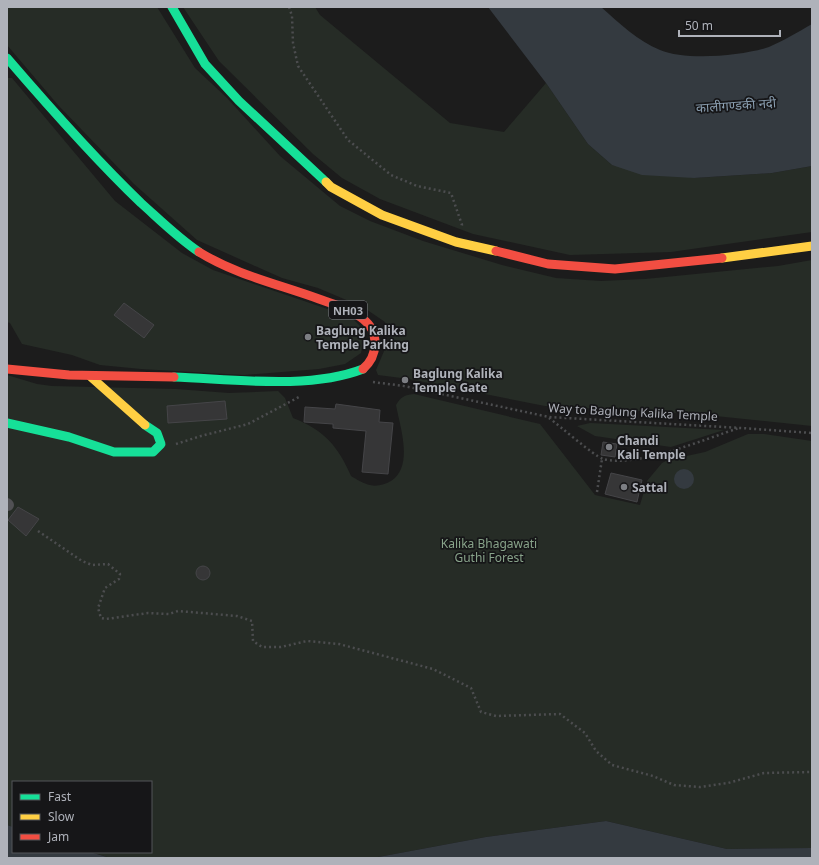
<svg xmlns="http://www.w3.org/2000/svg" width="819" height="865" viewBox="0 0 819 865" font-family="'Noto Sans','Noto Sans Devanagari',sans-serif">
  <rect width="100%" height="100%" fill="#1c1c1c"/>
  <g fill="#262c26">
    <polygon points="7,7 157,7 195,68 227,98 280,156 340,206 370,221 423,241 502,265 556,278 601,281 645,279 778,266 812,260 812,426 696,414 545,406 409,379 378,375 376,370 390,337 385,322 363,307 318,288 282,278 197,240 134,184 58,105 7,45"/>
    <polygon points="183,7 315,7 320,15 450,123 504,132 546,83 588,144 612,165 695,178 772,173 812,166 812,232 671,252 570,255 473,234 380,199 342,178 313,154 219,61"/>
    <polygon points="7,78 12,78 115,201 182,253 213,270 351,317 365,331 361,353 345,364 319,369 244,375 141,369 100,365 72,355 22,344 10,323 7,322"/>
    <path d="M7,375L37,384L52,386L176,389L229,393L278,391L285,398L293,418C324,430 338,446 351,476C356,479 364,484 370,485C377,487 386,484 391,481C414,466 400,427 396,405C401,397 404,395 414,394L540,424L595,495L640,505L647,481L662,463L668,460L705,452L748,434H764L812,441V848L727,849L606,821L486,837L373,858H110L91,852H151V782H13V827L7,825Z"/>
    <polygon points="590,423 724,430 671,447 595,436 577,426"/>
  </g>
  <g fill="#343a40">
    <path d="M488,7H601C619,23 638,41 660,50C685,61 743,56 769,47C783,41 798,32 812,24V166L772,173L694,178L642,175L612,165L588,144L546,83Z"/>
    <circle cx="684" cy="479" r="10"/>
    <polygon points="606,821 727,849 812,848 812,858 373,858 486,837"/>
    <polygon points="7,825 13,827 13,852 90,852 110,858 7,858"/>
  </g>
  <g fill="#363637" stroke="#454548">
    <polygon points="124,303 154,325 144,338 114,315"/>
    <polygon points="225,401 227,419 168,423 167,406"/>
    <polygon points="336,404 380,410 379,422 393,423 388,474 362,472 366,431 333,428 333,424 304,422 305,407 335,409"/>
    <polygon points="603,442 617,444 615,457 601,455"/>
    <polygon points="611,473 642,480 637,502 605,494"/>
    <polygon points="18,507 39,519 26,536 8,520"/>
    <circle cx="203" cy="573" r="7"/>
  </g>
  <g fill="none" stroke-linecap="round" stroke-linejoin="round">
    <g stroke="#4c4d4f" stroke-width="2.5" stroke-dasharray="2 3" stroke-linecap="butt">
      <polyline points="289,7 292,16 293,43 298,66 348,140 391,175 417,186 451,193 462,225 461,228"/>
      <polyline points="373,382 404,386 549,417 741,428 812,433"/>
      <path d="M549,418C559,425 594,456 603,459C637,468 705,439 739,428"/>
      <polyline points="176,444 201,436 248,424 299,397"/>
      <polyline points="597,492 602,459"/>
      <polyline points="38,531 82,561 92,565 108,564 120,574 119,579 105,588 98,608 101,618 106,619 148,613 169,614 178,611 237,616 252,621 253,641 262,647 281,647 307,641 339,644 433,669 471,688 481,712 496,716 560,714 585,733 596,751 612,765 653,776 674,785 700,787 728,783 764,773 812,772"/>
    </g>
    <polyline stroke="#515154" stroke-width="12" points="7,504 8,505"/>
    <g stroke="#16e098" stroke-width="9">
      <polyline points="172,7 205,64 239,101 326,182"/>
      <path d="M7,58C50,108 93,157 141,203C160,220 178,238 199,252"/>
      <path d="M174,377C232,379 309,390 363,369"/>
      <polyline points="7,423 69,437 114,452 153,452 161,444 157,433 145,425"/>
    </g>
    <g stroke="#ffcf43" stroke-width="9">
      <polyline points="326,182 331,187 382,215 456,242 496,251"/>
      <polyline points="722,258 812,246"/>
      <polyline points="91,377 145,425"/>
    </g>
    <g stroke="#f24e42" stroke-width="9">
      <polyline points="496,251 548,264 615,269 722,258"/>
      <path d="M199,252C236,275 278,284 319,299C333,304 351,309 363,319C380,332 378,356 363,369"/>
      <polyline points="7,369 69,375 174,377"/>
    </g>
  </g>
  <g fill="#7c7e83" stroke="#161618" stroke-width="1.5">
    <circle cx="308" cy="337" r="4"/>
    <circle cx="405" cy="380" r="4"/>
    <circle cx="609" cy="447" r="4"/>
    <circle cx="624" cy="487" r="4"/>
  </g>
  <g text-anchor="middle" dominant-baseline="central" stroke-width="3.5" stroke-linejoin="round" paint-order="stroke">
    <rect fill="#161618" stroke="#818389" stroke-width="1" x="329" y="301" width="38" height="18" rx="3"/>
    <g font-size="11" font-weight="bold" fill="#afb2ba">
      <text x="348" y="310">NH03</text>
    </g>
    <g font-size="12" font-weight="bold" fill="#afb2ba" stroke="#161618" text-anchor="start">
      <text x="316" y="330">Baglung Kalika<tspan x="316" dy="14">Temple Parking</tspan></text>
      <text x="413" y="373">Baglung Kalika<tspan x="413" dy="14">Temple Gate</tspan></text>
      <text x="617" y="440">Chandi<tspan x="617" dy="14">Kali Temple</tspan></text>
      <text x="632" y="487">Sattal</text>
    </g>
    <g font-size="12" fill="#afb2ba" stroke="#161618">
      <text transform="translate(633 412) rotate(3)">Way to Baglung Kalika Temple</text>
    </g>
    <g font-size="12" fill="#88a38a" stroke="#161618">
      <text x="489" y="543">Kalika Bhagawati<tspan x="489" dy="14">Guthi Forest</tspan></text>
    </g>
    <g font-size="13" font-style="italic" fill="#8b9fb1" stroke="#161618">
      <text transform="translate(736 105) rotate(-4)">कालीगण्डकी नदी</text>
    </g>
  </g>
  <rect width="819" height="865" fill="none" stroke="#afb2ba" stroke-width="16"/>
  <rect x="12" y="781" width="140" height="72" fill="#161618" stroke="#535459"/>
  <rect x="20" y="794" width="20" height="6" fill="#16e098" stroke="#535459"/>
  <text x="48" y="801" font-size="12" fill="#afb2ba">Fast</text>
  <rect x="20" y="814" width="20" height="6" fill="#ffcf43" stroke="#535459"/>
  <text x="48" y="821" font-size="12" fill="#afb2ba">Slow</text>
  <rect x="20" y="834" width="20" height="6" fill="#f24e42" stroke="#535459"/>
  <text x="48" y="841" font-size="12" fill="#afb2ba">Jam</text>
  <path d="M679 30v6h101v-6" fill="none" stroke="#afb2ba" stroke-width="2"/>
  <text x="685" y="30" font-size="12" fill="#afb2ba" stroke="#161618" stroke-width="3" paint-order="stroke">50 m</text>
</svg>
